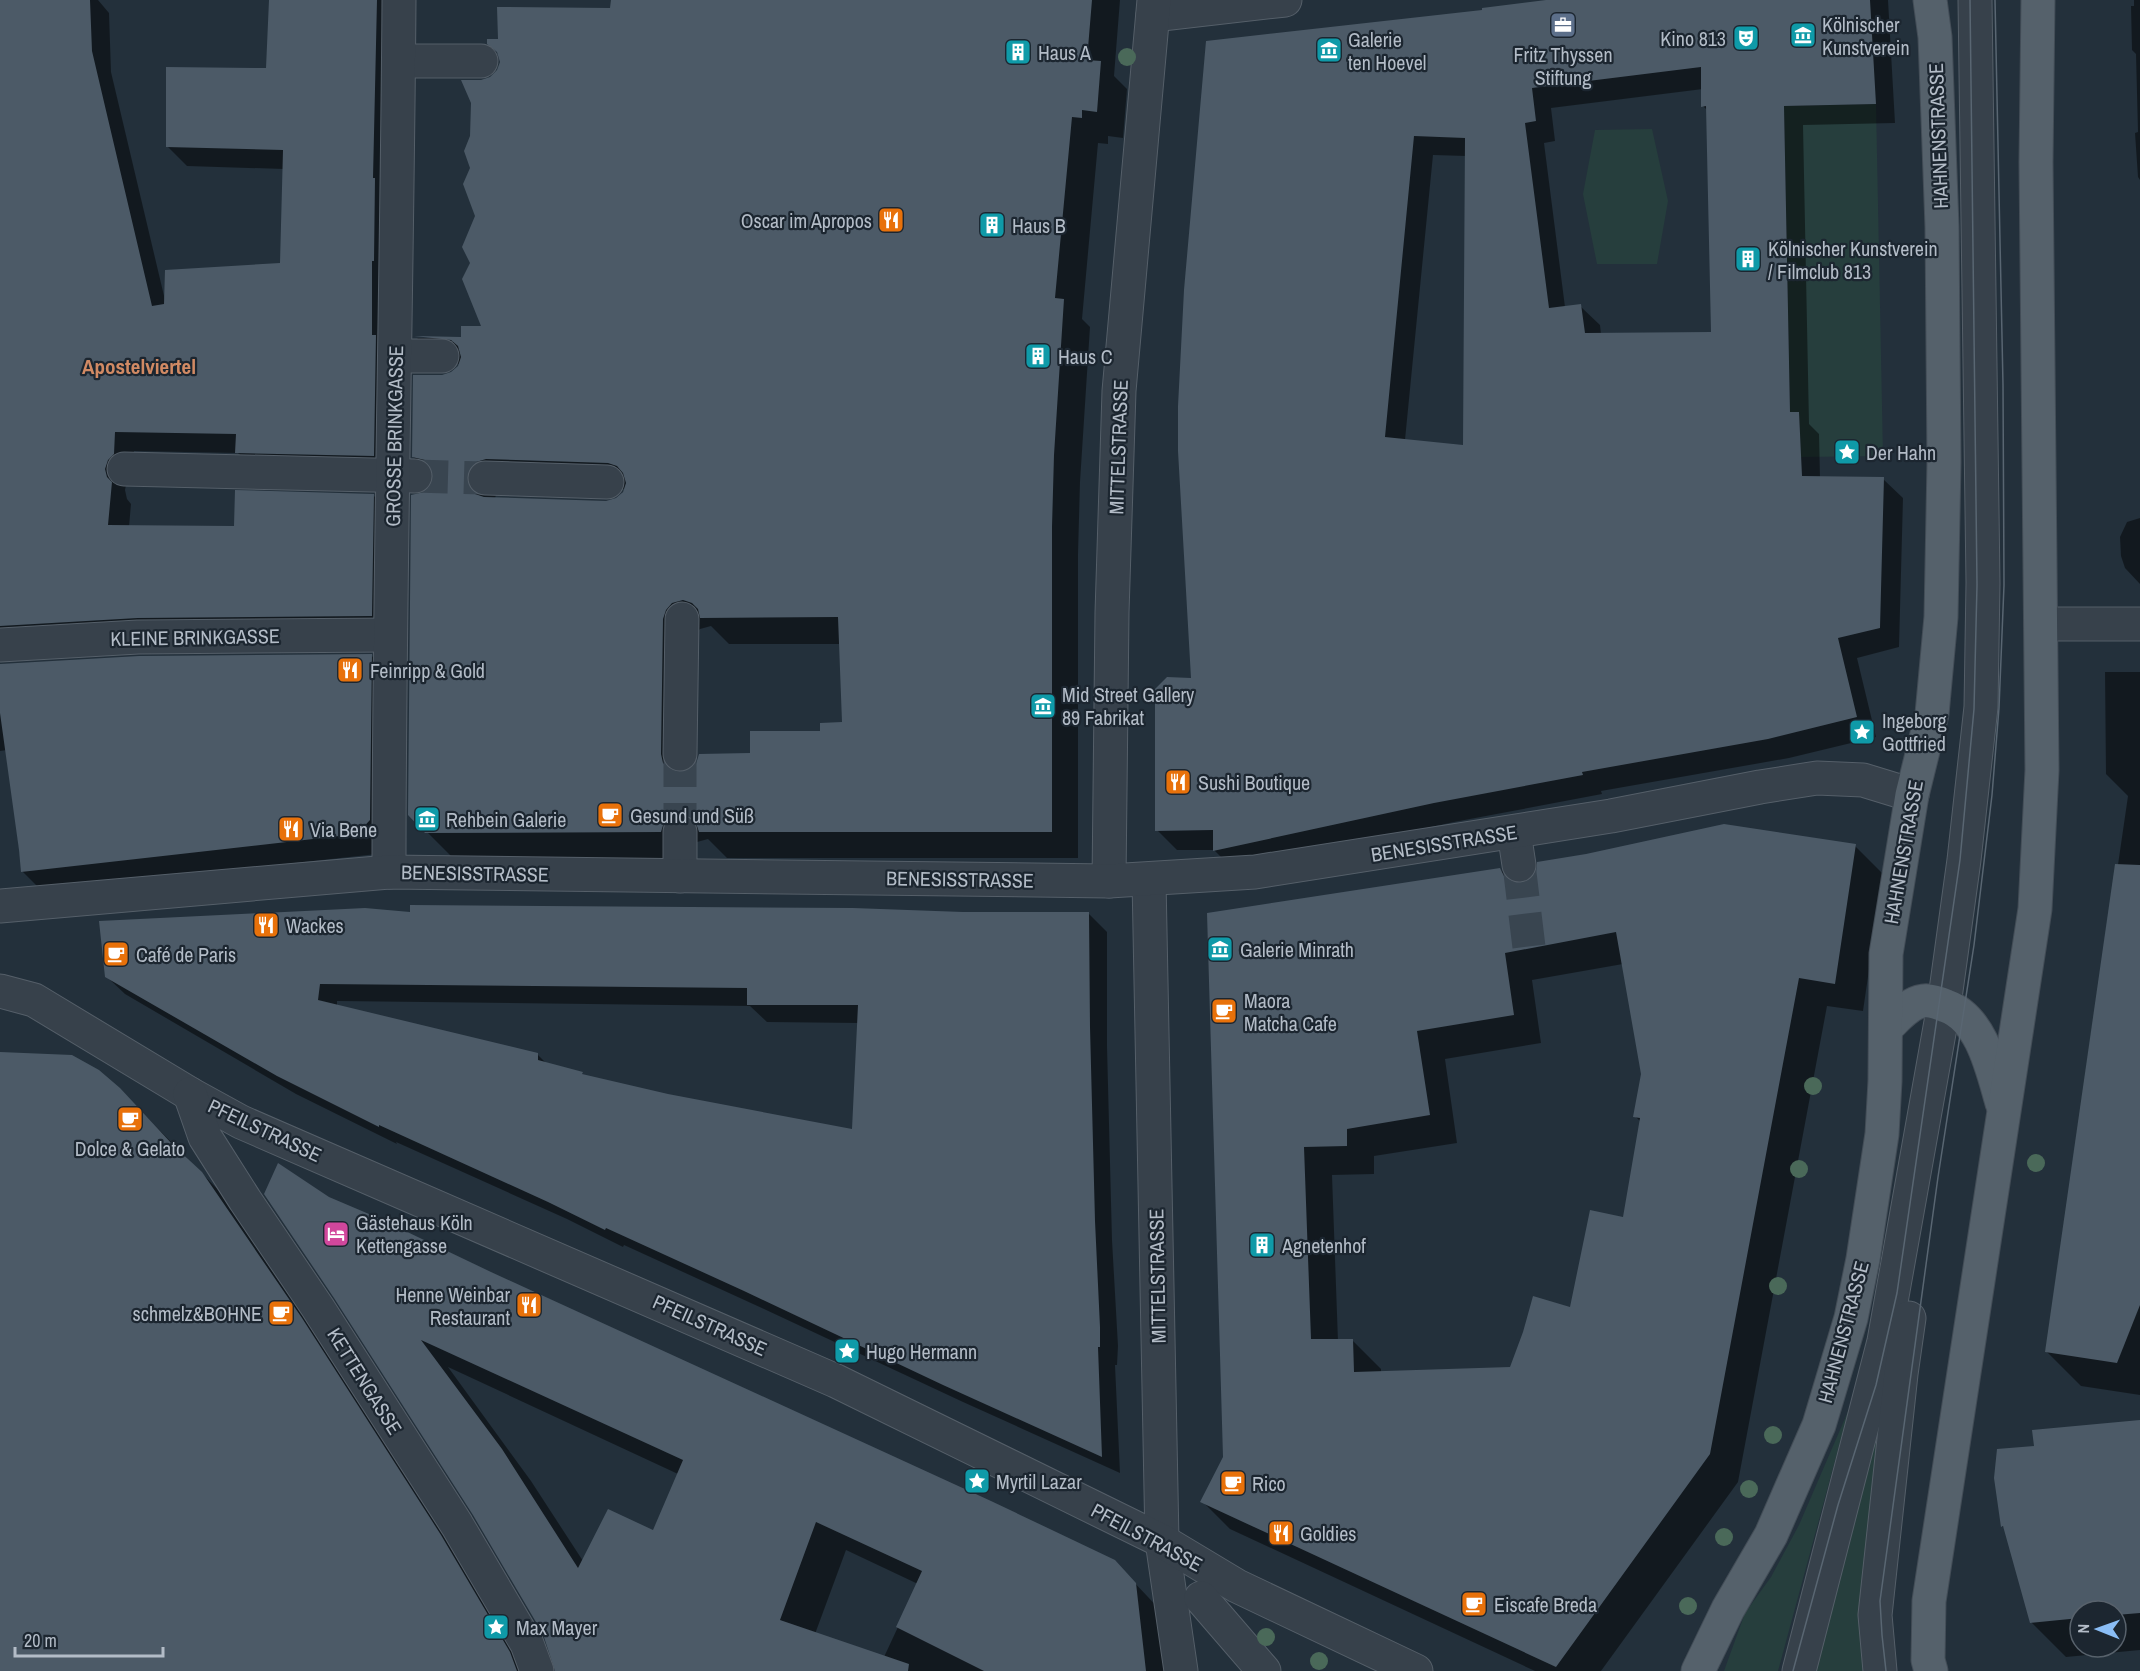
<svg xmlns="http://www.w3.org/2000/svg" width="2140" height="1671" viewBox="0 0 2140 1671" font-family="'Archivo Narrow',sans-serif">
  <rect width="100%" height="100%" fill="#23303b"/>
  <g fill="#263e3d">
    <polygon points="1876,104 1883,456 1801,457 1799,413 1790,412 1784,106"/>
    <polygon points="1652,129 1668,201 1657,264 1597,264 1583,194 1595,130"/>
    <polygon points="1891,1365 1868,1671 1806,1671"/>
    <polygon points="1849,1409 1778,1671 1724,1671 1745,1613 1771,1577 1799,1525"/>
  </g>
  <g fill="#0007" fill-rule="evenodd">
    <polygon points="0,0 98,0 109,13 111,72 165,300 282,264 284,169 187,166 167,146 267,69 271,0 397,0 394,476 257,472 238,453 134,451 133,474 127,480 125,490 127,499 131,504 129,527 236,527 373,495 393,515 391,636 0,635"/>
    <path d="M613,0H1120L1114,76L1127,89L1123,138L1108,136V144L1098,143L1082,319L1090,327L1080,482L1078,555V858H727L708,839L697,842L690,850L688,858L454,859L409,814L425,493L433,486L435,478L413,457L442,376L452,374L461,364L442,362L417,338H462L483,328L471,263L477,216L472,168V137L481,81L491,79L499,71L501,60L500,40L612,9ZM513,485L625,489L617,500L607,502L495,499L496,494ZM711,626L729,644H840L843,724L822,732L687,774L689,646L693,636L700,629Z"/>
    <path d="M1557,0H1888L1895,123L1803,125L1809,424L1819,434L1820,478L1883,479L1903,498L1899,647L1857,658L1876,737L1789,758L1601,791L1602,794L1454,822L1234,870L1214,850H1177L1157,830L1192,679L1179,451L1484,12ZM1703,89V106L1707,110L1712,333L1601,334L1600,325L1580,306L1565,307L1544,143L1555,141L1551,108ZM1433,155L1466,156L1464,446L1405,440Z"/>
    <polygon points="2134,0 2140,0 2140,180 2138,177 2135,133 2138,132 2136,54 2132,50 2131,6 2134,6"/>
    <polygon points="2140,518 2140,584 2125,568 2121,556 2120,537 2127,522"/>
    <polygon points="371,655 391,676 377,854 42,891 22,871 7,750 0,751 0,665"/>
    <polygon points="2105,672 2140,672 2140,1395 2081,1386 2047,1352 2128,796 2106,774"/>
    <path d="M1855,846L1883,874L1863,1011L1827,1006L1738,1482L1601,1671H1535L1230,1529L1202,1501L1224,1457L1209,914L1500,869L1514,884L1523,885L1531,881ZM1623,964L1642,1074L1635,1116L1641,1122L1624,1219L1571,1309L1511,1368L1381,1373V1369L1353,1341H1338L1332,1175L1374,1174V1156L1457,1143L1445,1059L1541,1043L1532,980Z"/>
    <path d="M412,913L1089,914L1107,932V1046L1112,1240L1118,1346L1117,1365H1115L1120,1473L963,1402L764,1309L624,1245L623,1247L567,1219L396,1142L397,1144L296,1094L125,994L106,976ZM337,1001L750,1006L767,1022L858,1023L853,1131L668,1096L584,1076L547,1064L538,1055L337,1007Z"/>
    <polygon points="0,1063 119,1089 232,1204 532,1671 0,1671"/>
    <path d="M328,1199L1114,1561L1165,1615L1172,1671H557L546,1637ZM448,1367L678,1474L653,1532L583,1561L531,1481ZM846,1550L918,1584L884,1657L815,1634Z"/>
    <path d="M2140,1421V1650L2066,1657L2031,1622L2006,1529L2002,1526L2035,1448ZM2080,1611H2116V1647H2080Z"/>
  </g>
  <g fill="#4c5a67" fill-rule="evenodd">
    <polygon points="0,0 90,0 92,51 152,306 164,304 165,270 280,263 283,150 166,147 166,67 266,68 269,0 377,0 373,178 375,178 374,261 372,261 372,335 376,335 374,456 235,453 236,434 115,432 114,454 108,460 105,469 107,477 112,482 108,525 234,526 235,490 374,494 372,616 138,618 0,626"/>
    <path d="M611,0H1092L1087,60L1101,61L1097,112L1082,110V118L1072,117L1055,298L1064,299L1054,455L1052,527V832H699L696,823L690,816L679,813L670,816L664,822L661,832L425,833L408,815L411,495L424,492L431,485L434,476L431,467L425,460L412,457L413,375H442L451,372L458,366L461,357L458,346L451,340L414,336L461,337V326H481L462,279L470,263L462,247L475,216L463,184L470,168L464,151L470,136L471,103L461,80H481L490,77L497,70L500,62L497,52L487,44V39H498L497,7L610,8ZM486,459L608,463L617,466L623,473L626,483L623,492L616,498L606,501L484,497L475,494L469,487L466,477L469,468L476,462ZM683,600L692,603L698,609L700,618L838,617L842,722L820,723V731H750V753L699,754L696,764L689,771L679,773L670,770L663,763L661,754L663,619L666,610L672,603Z"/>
    <path d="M1546,0H1870L1876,104L1784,106L1790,412H1799L1802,476L1884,477L1880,628L1838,638L1857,717L1768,739L1582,772L1583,775L1434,803L1213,851V830L1155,831V689L1167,677L1191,678L1178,451V406L1184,290L1206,41L1482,10V8ZM1701,67V107L1706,106L1711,332L1585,333L1581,304L1549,308L1525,123L1536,121L1532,88ZM1414,136L1465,138L1463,445L1385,437Z"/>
    <polygon points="372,654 370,820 357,834 21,872 19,850 0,713 0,664 139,656"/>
    <path d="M1724,824L1856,844L1835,984L1799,978L1710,1454L1556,1667L1200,1502L1223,1457L1207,913L1500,868L1504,876L1512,882L1522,883L1530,880L1536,872L1537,862L1586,854ZM1616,932L1641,1074L1633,1117L1640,1118L1623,1217L1590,1210L1570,1307L1533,1296L1523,1332L1510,1367L1354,1372L1353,1339H1311L1304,1147L1347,1146V1129L1430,1115L1417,1031L1514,1015L1505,953Z"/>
    <polygon points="2115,864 2140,865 2140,1305 2117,1363 2045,1352"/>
    <path d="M410,905L853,908L963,912H1089L1090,1027L1095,1221L1100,1327V1347H1098L1102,1457L943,1385L744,1291L606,1228L605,1230L548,1202L379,1125V1127L277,1076L105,977L99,921L365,908L410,912ZM320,984L747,988V1005H858L852,1129L668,1094L582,1074L583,1072L538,1060V1053L318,1000Z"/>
    <polygon points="0,1052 72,1055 99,1070 120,1088 173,1145 202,1172 302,1318 441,1535 510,1652 517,1671 0,1671"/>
    <path d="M278,1163L329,1197L376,1217L491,1272L991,1501L1115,1560L1136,1583L1146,1671H984L896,1627L922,1571L816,1522L780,1620L909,1664L908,1671H555L543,1634L473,1515L334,1298L264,1194ZM421,1340L683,1460L653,1530L608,1509L578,1568L502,1449Z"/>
    <polygon points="2140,1420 2140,1613 2116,1615 2116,1611 2080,1611 2080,1618 2030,1623 2003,1526 2001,1527 1994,1478 1997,1449 2034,1446 2032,1430"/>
  </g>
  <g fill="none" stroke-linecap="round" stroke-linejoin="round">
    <g stroke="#394550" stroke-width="33" stroke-dasharray="33 16" stroke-linecap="butt">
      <polyline points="415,476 485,478"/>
      <polyline points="680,754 680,832"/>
      <polyline points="1519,865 1529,947"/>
    </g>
    <defs>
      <g id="minor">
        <polyline points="1153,15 1285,0"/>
        <polyline points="399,61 481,61"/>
        <polyline points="396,356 442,356"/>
        <polyline points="124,469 415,476"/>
        <polyline points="485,478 607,482"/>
        <polyline points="2041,624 2140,624"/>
        <polyline points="0,645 138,637 389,635"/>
        <polyline points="680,754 682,619"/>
        <polyline points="1514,832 1519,865"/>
        <path d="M389,872C389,582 397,291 399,0"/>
        <polyline points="680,876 680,832"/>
        <polyline points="1149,880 1162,1541 1181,1671"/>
        <polyline points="1109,881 1112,613 1119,391 1154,0"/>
        <polyline points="0,906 389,872 1109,881 1255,872 1611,816 1760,787 1817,778 1863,780 1912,795"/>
        <polyline points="0,991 34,1000 190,1094 241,1122 836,1381 1162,1541 1237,1586 1416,1671"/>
        <polyline points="190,1094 205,1137 245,1200 318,1308 457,1525 527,1644 537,1671"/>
        <polyline points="1201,1598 1264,1671"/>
        <polyline points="1799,1671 1884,1341 1944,1005 1964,860 1981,707 1983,583 1975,0"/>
        <polyline points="1880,1671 1875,1615 1901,1374 1909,1318"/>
      </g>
      <g id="major">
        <path d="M1886,1028C1896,1019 1908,1003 1923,1001C1930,1000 1939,1003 1946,1006C1982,1019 1992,1069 2002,1103"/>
        <polyline points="1698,1671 1728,1609 1771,1535 1819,1425 1851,1318 1863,1259 1882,1134 1885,1081 1886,954 1912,795 1932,714 1941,617 1944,462 1942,227 1935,37 1930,0"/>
        <polyline points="1931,1671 1928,1660 1929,1601 2035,909 2042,770 2036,162 2038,0"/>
      </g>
    </defs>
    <use href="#minor" stroke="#555f69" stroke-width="35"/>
    <use href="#major" stroke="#434d57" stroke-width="35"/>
    <use href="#minor" stroke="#37414b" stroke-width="33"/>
    <use href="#major" stroke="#55616b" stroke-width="33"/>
    <g stroke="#596672" stroke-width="1.5">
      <polyline points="1793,1671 1838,1505 1876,1385 1897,1293 1960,860 1974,709 1977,585 1970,0"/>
      <polyline points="1886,1671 1882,1635 1880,1601 1938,1177 1974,945 1992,795 1999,708 2004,585 2003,385 1995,0"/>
    </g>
  </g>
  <g fill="#4a6959">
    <circle cx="1127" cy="57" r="9"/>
    <circle cx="1813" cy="1086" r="9"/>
    <circle cx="2036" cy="1163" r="9"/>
    <circle cx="1799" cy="1169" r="9"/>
    <circle cx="1778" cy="1286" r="9"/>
    <circle cx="1773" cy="1435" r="9"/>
    <circle cx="1749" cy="1489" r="9"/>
    <circle cx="1724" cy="1537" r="9"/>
    <circle cx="1688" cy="1606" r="9"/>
    <circle cx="1266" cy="1637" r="9"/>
    <circle cx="1319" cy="1661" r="9"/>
  </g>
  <defs>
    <symbol id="office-square" viewBox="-11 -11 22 22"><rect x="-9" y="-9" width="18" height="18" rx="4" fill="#5c6f8a" stroke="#1c2630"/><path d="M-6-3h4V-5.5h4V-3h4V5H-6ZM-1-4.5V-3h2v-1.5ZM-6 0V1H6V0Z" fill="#fff"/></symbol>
    <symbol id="museum-square" viewBox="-11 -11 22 22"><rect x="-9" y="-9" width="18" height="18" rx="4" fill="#0f9aa8" stroke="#1c2630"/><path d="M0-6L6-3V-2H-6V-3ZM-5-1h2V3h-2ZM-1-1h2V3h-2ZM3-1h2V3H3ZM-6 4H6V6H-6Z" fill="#fff"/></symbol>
    <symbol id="theatre-square" viewBox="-11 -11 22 22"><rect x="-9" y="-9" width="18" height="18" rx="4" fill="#0f9aa8" stroke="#1c2630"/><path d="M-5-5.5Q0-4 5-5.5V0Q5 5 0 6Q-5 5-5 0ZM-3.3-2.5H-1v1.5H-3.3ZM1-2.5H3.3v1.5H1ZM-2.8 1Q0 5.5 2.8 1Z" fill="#fff"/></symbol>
    <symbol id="building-square" viewBox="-11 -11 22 22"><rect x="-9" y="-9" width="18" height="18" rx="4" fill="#0f9aa8" stroke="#1c2630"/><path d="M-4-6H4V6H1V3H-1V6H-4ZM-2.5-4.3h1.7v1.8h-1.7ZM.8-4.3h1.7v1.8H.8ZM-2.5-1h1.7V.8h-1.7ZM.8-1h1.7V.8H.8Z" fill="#fff"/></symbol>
    <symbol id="restaurant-square" viewBox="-11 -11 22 22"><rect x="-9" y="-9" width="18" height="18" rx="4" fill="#e8710a" stroke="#1c2630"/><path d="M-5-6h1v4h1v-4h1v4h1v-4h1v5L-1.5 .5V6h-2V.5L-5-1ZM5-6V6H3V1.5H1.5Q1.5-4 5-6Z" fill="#fff"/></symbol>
    <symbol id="sight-square" viewBox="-11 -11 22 22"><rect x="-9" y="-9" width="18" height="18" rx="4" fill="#0f9aa8" stroke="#1c2630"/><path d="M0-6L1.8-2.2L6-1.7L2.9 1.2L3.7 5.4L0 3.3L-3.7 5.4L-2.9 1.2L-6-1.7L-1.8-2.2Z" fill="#fff"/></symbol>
    <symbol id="cafe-square" viewBox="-11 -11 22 22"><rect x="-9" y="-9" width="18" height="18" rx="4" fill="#e8710a" stroke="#1c2630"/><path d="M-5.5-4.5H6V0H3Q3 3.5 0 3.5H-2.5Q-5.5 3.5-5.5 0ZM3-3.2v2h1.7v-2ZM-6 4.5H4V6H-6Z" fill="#fff"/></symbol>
    <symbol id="hotel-square" viewBox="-11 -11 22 22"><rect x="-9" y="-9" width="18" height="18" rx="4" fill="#d1479c" stroke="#1c2630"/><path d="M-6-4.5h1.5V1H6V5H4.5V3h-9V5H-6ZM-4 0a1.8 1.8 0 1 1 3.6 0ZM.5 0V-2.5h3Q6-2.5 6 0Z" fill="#fff"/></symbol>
  </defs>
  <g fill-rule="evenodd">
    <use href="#office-square" x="1548" y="10" width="30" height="30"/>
    <use href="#museum-square" x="1788" y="20" width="30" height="30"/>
    <use href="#theatre-square" x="1731" y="23" width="30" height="30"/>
    <use href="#museum-square" x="1314" y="35" width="30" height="30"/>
    <use href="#building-square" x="1003" y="37" width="30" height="30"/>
    <use href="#restaurant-square" x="876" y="205" width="30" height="30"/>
    <use href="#building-square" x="977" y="210" width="30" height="30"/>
    <use href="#building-square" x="1733" y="244" width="30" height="30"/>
    <use href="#building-square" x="1023" y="341" width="30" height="30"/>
    <use href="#sight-square" x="1832" y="437" width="30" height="30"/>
    <use href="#restaurant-square" x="335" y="655" width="30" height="30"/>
    <use href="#museum-square" x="1028" y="691" width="30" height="30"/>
    <use href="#sight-square" x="1847" y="717" width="30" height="30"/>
    <use href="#restaurant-square" x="1163" y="767" width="30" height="30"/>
    <use href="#cafe-square" x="595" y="800" width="30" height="30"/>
    <use href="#museum-square" x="412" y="804" width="30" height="30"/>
    <use href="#restaurant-square" x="276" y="814" width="30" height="30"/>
    <use href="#restaurant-square" x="251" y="910" width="30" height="30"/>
    <use href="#museum-square" x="1205" y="934" width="30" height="30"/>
    <use href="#cafe-square" x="101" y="939" width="30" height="30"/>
    <use href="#cafe-square" x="1209" y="996" width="30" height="30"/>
    <use href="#cafe-square" x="115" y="1104" width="30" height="30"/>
    <use href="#hotel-square" x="321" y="1219" width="30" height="30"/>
    <use href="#building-square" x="1247" y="1230" width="30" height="30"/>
    <use href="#restaurant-square" x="514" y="1290" width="30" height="30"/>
    <use href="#cafe-square" x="266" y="1298" width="30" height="30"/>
    <use href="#sight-square" x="832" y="1336" width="30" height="30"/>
    <use href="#sight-square" x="962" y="1466" width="30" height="30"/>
    <use href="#cafe-square" x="1218" y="1468" width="30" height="30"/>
    <use href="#restaurant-square" x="1266" y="1518" width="30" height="30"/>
    <use href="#cafe-square" x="1459" y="1589" width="30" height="30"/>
    <use href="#sight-square" x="481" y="1612" width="30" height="30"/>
  </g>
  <g text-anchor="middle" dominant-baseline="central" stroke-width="4.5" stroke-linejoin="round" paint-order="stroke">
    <g font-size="20" fill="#b3bcc7" stroke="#1c2630" text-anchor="start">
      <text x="1822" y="24">Kölnischer<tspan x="1822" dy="23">Kunstverein</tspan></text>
      <text x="1726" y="38" text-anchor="end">Kino 813</text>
      <text x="1348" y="39">Galerie<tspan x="1348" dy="23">ten Hoevel</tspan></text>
      <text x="1038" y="52">Haus A</text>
      <text x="1563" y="54" text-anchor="middle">Fritz Thyssen<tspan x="1563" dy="23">Stiftung</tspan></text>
      <text x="872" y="220" text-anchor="end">Oscar im Apropos</text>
      <text x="1012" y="225">Haus B</text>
      <text x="1768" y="248">Kölnischer Kunstverein<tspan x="1768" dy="23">/ Filmclub 813</tspan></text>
      <text x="1058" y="356">Haus C</text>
      <text x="1866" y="452">Der Hahn</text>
      <text x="370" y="670">Feinripp &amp; Gold</text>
      <text x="1062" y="694">Mid Street Gallery<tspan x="1062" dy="23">89 Fabrikat</tspan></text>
      <text x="1882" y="720">Ingeborg<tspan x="1882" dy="23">Gottfried</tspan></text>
      <text x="1198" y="782">Sushi Boutique</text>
      <text x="630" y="815">Gesund und Süß</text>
      <text x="446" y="819">Rehbein Galerie</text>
      <text x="310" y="829">Via Bene</text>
      <text x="286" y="925">Wackes</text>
      <text x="1240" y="949">Galerie Minrath</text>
      <text x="136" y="954">Café de Paris</text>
      <text x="1244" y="1000">Maora<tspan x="1244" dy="23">Matcha Cafe</tspan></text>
      <text x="130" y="1148" text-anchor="middle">Dolce &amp; Gelato</text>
      <text x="356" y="1222">Gästehaus Köln<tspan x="356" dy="23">Kettengasse</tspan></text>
      <text x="1282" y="1245">Agnetenhof</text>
      <text x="510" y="1294" text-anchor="end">Henne Weinbar<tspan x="510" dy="23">Restaurant</tspan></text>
      <text x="262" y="1313" text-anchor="end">schmelz&amp;BOHNE</text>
      <text x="866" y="1351">Hugo Hermann</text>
      <text x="996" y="1481">Myrtil Lazar</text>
      <text x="1252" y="1483">Rico</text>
      <text x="1300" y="1533">Goldies</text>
      <text x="1494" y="1604">Eiscafe Breda</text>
      <text x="516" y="1627">Max Mayer</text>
    </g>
    <g font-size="20" fill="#b3bcc7" stroke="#1c2630">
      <text transform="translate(1938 136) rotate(-92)">HAHNENSTRASSE</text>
      <text transform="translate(394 436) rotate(-89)">GROSSE BRINKGASSE</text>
      <text transform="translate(1118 447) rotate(-88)">MITTELSTRASSE</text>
      <text transform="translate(195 637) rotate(-1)">KLEINE BRINKGASSE</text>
      <text transform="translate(1444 843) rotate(-9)">BENESISSTRASSE</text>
      <text transform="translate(1903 852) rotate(-80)">HAHNENSTRASSE</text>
      <text transform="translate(475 873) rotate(1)">BENESISSTRASSE</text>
      <text transform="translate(960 879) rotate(1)">BENESISSTRASSE</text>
      <text transform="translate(265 1130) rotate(25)">PFEILSTRASSE</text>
      <text transform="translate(1157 1276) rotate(-91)">MITTELSTRASSE</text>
      <text transform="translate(710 1325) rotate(24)">PFEILSTRASSE</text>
      <text transform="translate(1843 1332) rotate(-75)">HAHNENSTRASSE</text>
      <text transform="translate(365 1381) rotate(58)">KETTENGASSE</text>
      <text transform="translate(1147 1537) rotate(28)">PFEILSTRASSE</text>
    </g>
    <g font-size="21" font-weight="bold" fill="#d18a64" stroke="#1c2630">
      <text x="139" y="366">Apostelviertel</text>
    </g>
  </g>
  <g transform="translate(2098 1629) rotate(271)"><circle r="28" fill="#1c2630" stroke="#58626c" stroke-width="1.5"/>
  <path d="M0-4.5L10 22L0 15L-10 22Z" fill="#8abdf5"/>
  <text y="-9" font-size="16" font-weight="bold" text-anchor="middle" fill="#b3bcc7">N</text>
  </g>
  <path d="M15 1647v9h148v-9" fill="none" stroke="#b3bcc7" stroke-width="3"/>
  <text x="24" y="1647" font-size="18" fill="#b3bcc7" stroke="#1c2630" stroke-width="4.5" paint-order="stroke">20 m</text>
</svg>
